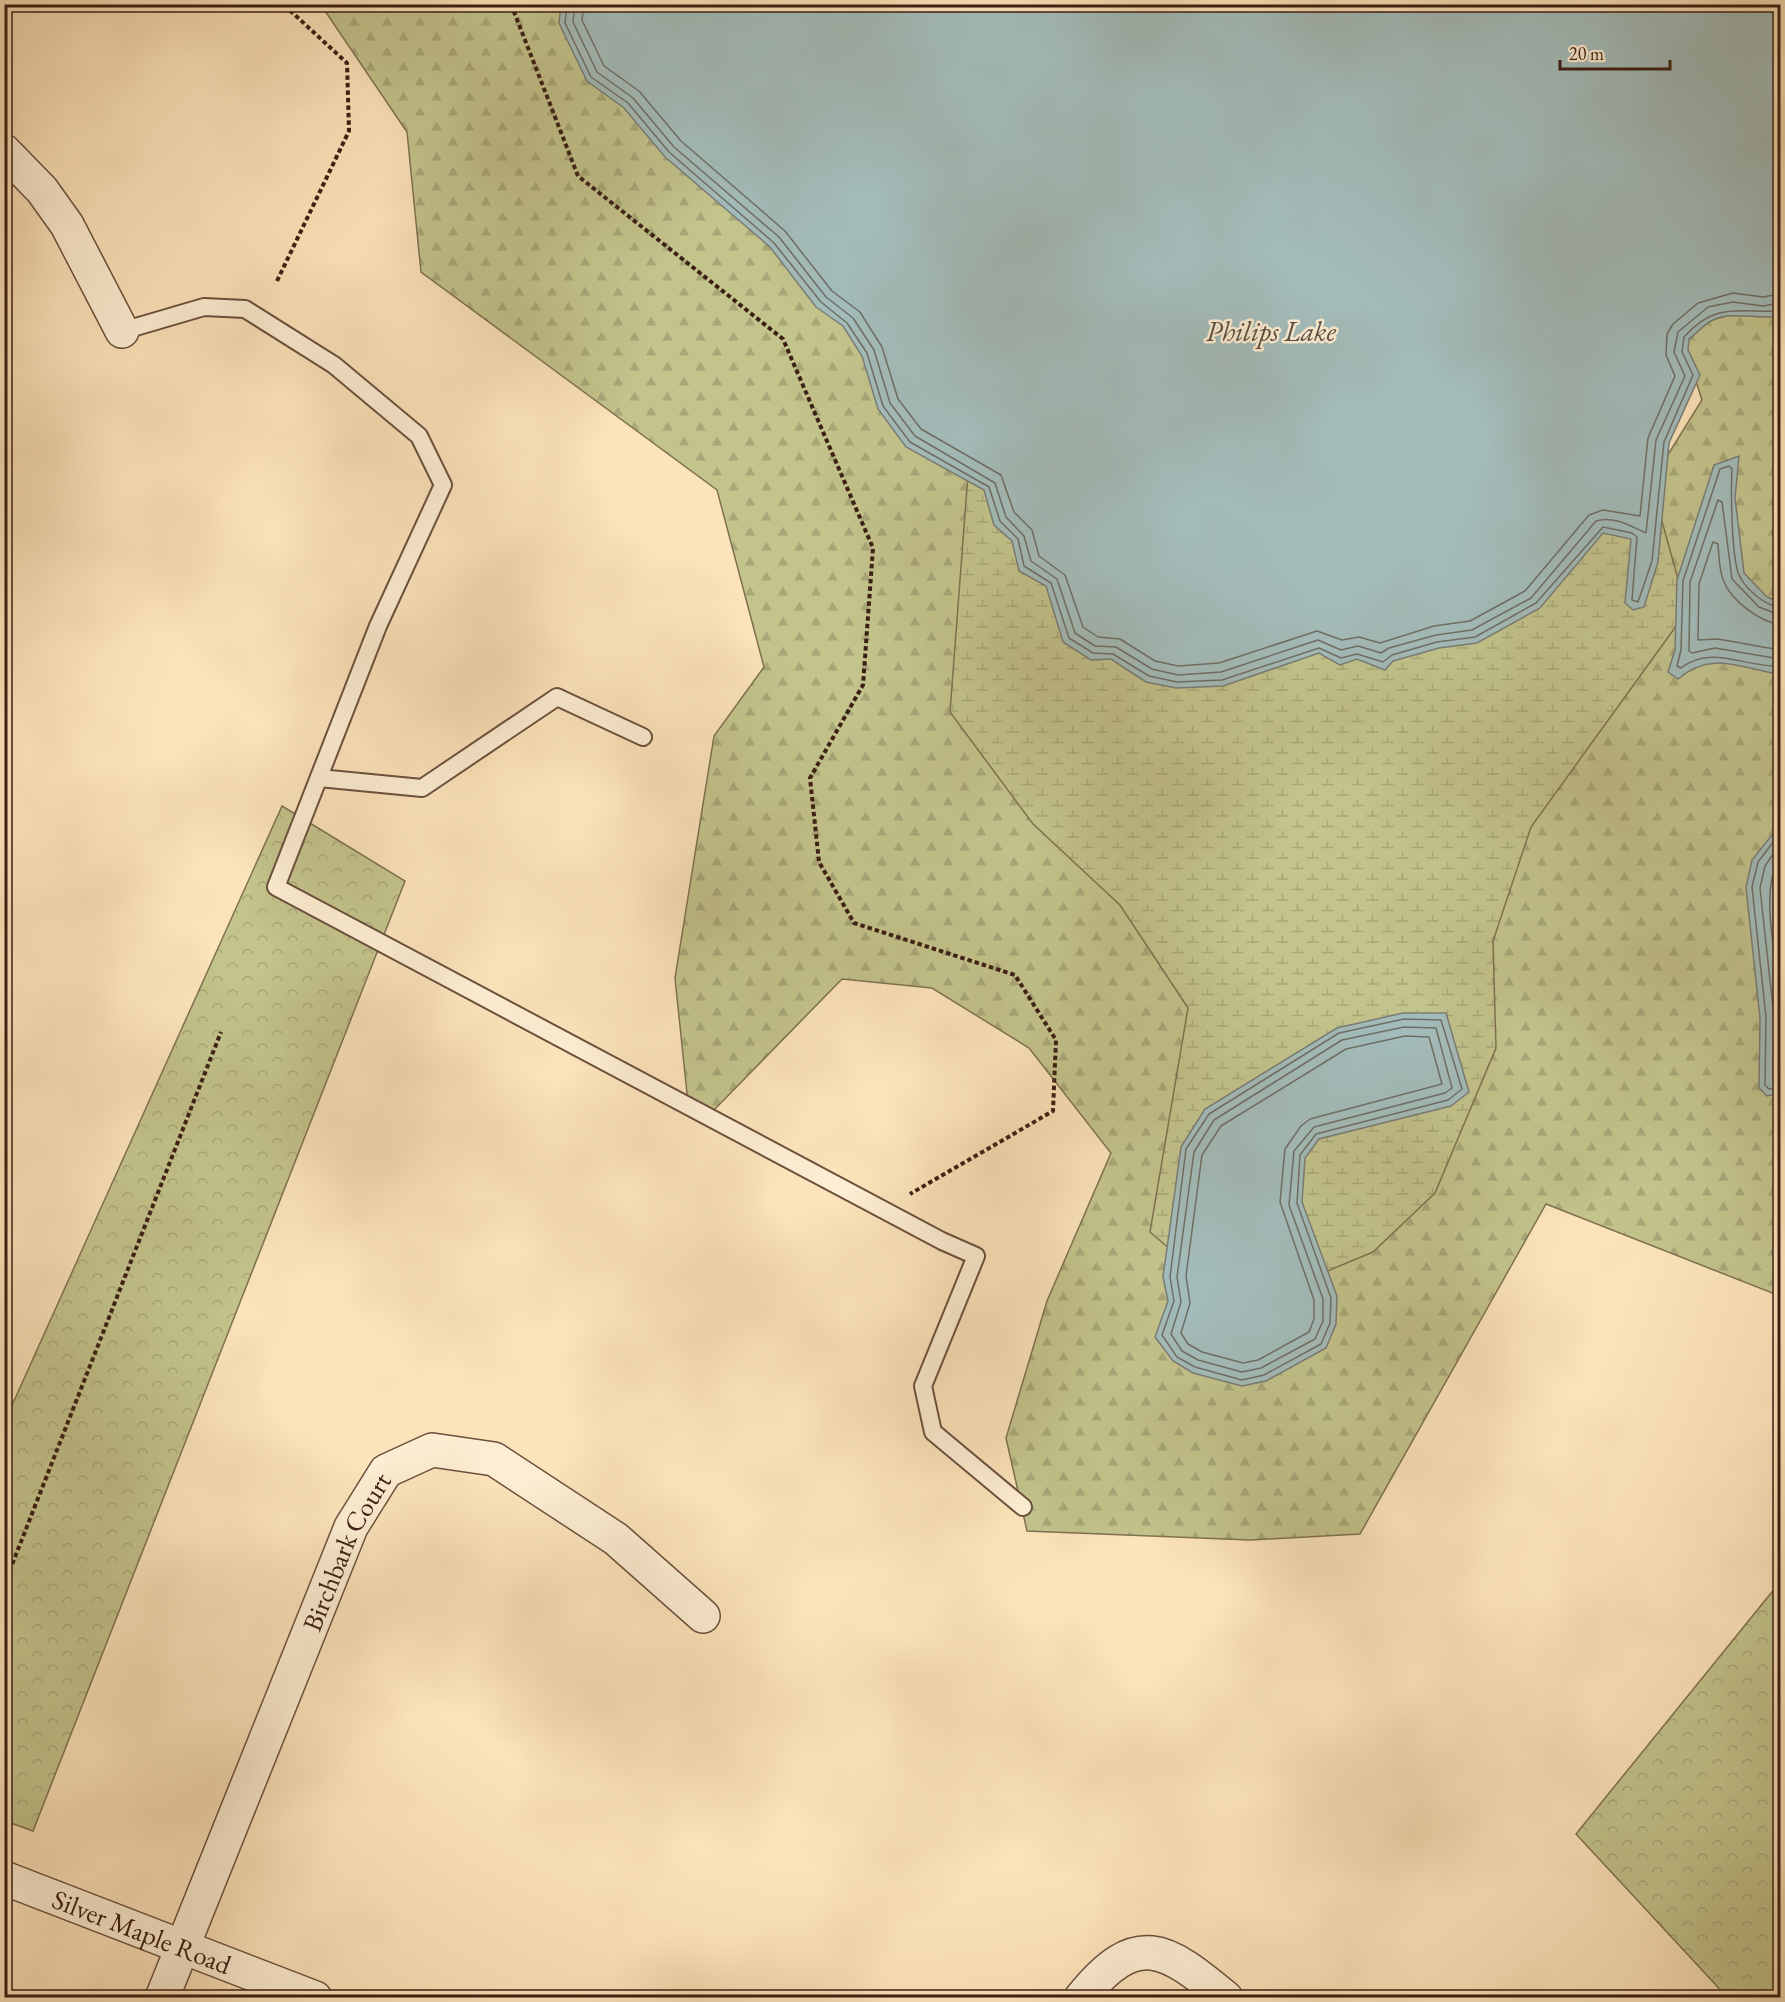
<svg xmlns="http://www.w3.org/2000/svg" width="1785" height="2002" viewBox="0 0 1785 2002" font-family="'EB Garamond',serif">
  <defs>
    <pattern id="forest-firs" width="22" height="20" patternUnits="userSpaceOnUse" patternTransform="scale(1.5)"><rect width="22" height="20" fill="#c3c38c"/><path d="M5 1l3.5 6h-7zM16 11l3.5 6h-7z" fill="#a8a778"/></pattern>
    <pattern id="wetland-marsh" width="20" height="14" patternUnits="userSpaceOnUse" patternTransform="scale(1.5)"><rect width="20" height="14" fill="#c3c38c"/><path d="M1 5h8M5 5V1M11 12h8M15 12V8" fill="none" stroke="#a8a778"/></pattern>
    <pattern id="park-crowns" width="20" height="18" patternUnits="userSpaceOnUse" patternTransform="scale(1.5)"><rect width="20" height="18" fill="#c3c38c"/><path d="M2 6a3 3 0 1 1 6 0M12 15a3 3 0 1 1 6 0" fill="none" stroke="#a8a778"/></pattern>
  </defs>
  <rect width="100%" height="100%" fill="#fce3ba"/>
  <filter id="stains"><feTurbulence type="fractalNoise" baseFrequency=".00333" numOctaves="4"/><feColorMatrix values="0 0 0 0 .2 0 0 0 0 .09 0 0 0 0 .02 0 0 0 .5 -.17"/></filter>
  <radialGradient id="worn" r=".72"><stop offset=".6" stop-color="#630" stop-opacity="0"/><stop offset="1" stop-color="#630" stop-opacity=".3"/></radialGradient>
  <polygon fill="url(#forest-firs)" stroke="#7f7150" stroke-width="1.5" points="321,5 583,5 1466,611 1599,537 1651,482 1702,400 1679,329 1780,301 1780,1296 1546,1204 1360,1534 1250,1540 1027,1531 1006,1438 1047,1301 1111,1153 1029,1048 932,988 842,979 714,1110 688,1103 675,978 714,736 764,667 717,490 421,272 407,132"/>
  <polygon fill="url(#wetland-marsh)" stroke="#7f7150" stroke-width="1.5" points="970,448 1466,611 1599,537 1651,482 1687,611 1531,827 1493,941 1496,1048 1435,1193 1373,1252 1301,1282 1216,1288 1150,1232 1188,1008 1120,905 1033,824 950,712"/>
  <g fill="url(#park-crowns)" stroke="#7f7150" stroke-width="1.5">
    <polygon points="282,806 405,881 33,1831 5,1821 5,1421"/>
    <polygon points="1780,1582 1780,1997 1727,1997 1576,1834"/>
  </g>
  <g fill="#a3bcba" stroke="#797d77" stroke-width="1.5">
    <path d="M561,5H1780V316C1758,320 1731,310 1711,321C1703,325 1696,334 1689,339L1688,350L1700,375L1669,443L1658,562L1644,607L1633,610L1625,603L1631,539L1603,533L1540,608L1477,643L1439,648L1393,661L1385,670L1357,659L1340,665L1319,653L1223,686L1176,688L1146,682L1111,659L1091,660L1063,642L1046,586L1019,571L1012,541L994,525L984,490L906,447L878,409L862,356L843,326L816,307L770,247L665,157L624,108L587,81L559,23Z"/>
    <path d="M1739,456L1735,498L1744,573L1767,597L1780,602V672L1772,673C1736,666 1709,652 1678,679L1668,672L1675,650L1677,580L1714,465Z"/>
    <polygon points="1780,825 1780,1093 1767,1096 1759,1088 1760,1018 1746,887 1752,860"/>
    <polygon points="1403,1013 1446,1013 1469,1092 1451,1106 1319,1139 1305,1158 1302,1202 1337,1296 1336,1324 1326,1348 1266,1381 1242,1386 1193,1373 1173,1361 1155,1337 1168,1301 1163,1277 1181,1147 1205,1109 1337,1028"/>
  </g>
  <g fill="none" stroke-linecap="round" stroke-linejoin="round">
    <g stroke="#6f6e66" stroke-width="1.5">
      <path d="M567,4L565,23L591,77L628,103L669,152L774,243L821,302L847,323L867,353L883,406L910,442L989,487L1000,521L1018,539L1024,566L1051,583L1069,638L1093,653L1113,654L1149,676L1177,682L1222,680L1319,648L1341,658L1357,654L1383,662L1392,655L1437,642L1475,637L1536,603L1603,527L1632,533L1637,537L1632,600L1638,602L1652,561L1664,442L1693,375L1682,352L1684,337C1716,301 1739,313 1780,311"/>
      <path d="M575,4L573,22L597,72L633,98L674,147L779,237L826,297L853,318L874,350L890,403L915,436L995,483L1006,517L1024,536L1031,561L1057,579L1075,633L1095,646L1116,647L1152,669L1178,675L1221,672L1318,640L1341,650L1358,646L1381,653L1389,648L1436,635L1472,630L1531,598L1596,521C1613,515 1632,527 1646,533L1656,440L1685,376L1674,352L1678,332L1708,307L1733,302L1763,306L1780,303"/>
      <polyline points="584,4 582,20 604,66 639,91 681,141 785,231 832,291 860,312 882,347 898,399 921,429 1001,475 1014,512 1032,530 1039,556 1065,575 1083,627 1098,637 1120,639 1155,661 1178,666 1219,663 1317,631 1342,640 1359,637 1380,643 1434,626 1470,621 1525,591 1589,515 1603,510 1640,516 1648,438 1675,376 1666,355 1667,334 1673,324 1698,303 1733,293 1763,297 1780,294"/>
      <path d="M1780,607C1765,606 1747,590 1740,577C1731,562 1731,488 1732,469L1729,466L1720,469L1683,581L1681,650L1677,666L1681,668C1712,644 1746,668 1780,666"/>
      <polyline points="1780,615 1759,607 1732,579 1722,502 1718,500 1690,582 1689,651 1692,653 1715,648 1780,659"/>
      <path d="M1780,624C1761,623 1731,600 1724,582C1719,571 1719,556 1718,544L1713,542L1699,584L1698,640L1718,639L1780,650"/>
      <polyline points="1780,833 1758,862 1752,887 1766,1017 1765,1085 1769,1089 1780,1088"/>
      <polyline points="1780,844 1765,866 1760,888 1774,1017 1773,1078 1780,1080"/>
      <path d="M1780,858C1759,890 1776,956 1780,994"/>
      <polygon points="1404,1019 1441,1020 1462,1089 1448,1100 1316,1134 1300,1155 1297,1203 1331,1298 1330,1323 1321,1344 1264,1375 1242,1380 1195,1367 1177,1357 1162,1335 1174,1301 1170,1277 1186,1149 1209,1114 1339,1033"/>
      <polygon points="1404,1027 1436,1028 1452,1088 1445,1093 1314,1127 1294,1151 1289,1205 1323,1299 1323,1321 1315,1339 1261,1368 1242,1372 1198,1360 1182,1351 1171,1334 1181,1302 1177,1277 1194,1152 1214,1120 1342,1040"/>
      <polygon points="1405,1036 1429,1037 1442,1084 1310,1119 1301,1126 1285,1149 1280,1202 1314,1300 1314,1319 1309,1332 1258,1360 1243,1363 1202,1352 1188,1344 1181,1333 1190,1303 1186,1276 1202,1155 1221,1126 1346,1049"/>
    </g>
    <defs>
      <g id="service">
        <polyline points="122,331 204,307 245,309 334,365 419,436 443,485 378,626 276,887 942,1241 976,1256 923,1386 933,1432 1023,1507"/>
        <polyline points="319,778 422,788 557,697 643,737"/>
      </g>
      <g id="minor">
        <polyline points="4,151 42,190 67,225 122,331"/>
        <path id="s1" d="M162,1998L351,1527L386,1471L432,1450L494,1459L616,1539L703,1616"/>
        <path d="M1081,1998C1137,1928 1166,1948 1226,1998"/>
      </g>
      <g id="tertiary">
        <path id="s2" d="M4,1878L315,1998"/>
      </g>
    </defs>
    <use href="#service" stroke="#6b503d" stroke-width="20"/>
    <use href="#minor" stroke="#6b503d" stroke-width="36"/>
    <use href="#tertiary" stroke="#6b503d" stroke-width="36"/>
    <g stroke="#3b1f13" stroke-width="4" stroke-dasharray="4.5 3" stroke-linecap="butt">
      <polyline points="511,4 578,176 783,339 873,548 863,685 810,778 819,862 854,923 1015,975 1056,1040 1053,1111 910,1194"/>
      <polyline points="277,281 349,131 347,63 283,4"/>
      <polyline points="4,1585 221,1032"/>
    </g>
    <use href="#service" stroke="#fdedd2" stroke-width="16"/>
    <use href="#minor" stroke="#fdedd2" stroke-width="33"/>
    <use href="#tertiary" stroke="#fdedd2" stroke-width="33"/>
  </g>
  <g text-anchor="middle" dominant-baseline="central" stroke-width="5" stroke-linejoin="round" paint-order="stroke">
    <g font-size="27" fill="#3b1f13" stroke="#fdedd2">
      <text stroke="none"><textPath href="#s1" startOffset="483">Birchbark Court</textPath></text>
      <text stroke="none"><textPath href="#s2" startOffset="148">Silver Maple Road</textPath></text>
    </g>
    <g font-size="28" font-style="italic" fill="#5a4e45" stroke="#fdedd2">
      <text x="1271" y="331">Philips Lake</text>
    </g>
  </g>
  <rect width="1785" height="2002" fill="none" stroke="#fce3ba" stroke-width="24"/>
  <rect x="6" y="6" width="1773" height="1990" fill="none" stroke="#3b1f13" stroke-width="3"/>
  <rect x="12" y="12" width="1761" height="1978" fill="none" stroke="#3b1f13" stroke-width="1.5"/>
  <path d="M1560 60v9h110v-9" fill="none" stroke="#3b1f13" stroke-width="3"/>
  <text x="1569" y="60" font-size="18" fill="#3b1f13" stroke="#fdedd2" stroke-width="4.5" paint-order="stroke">20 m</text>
  <rect width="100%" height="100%" filter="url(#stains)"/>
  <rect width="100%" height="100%" fill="url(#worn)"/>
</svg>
